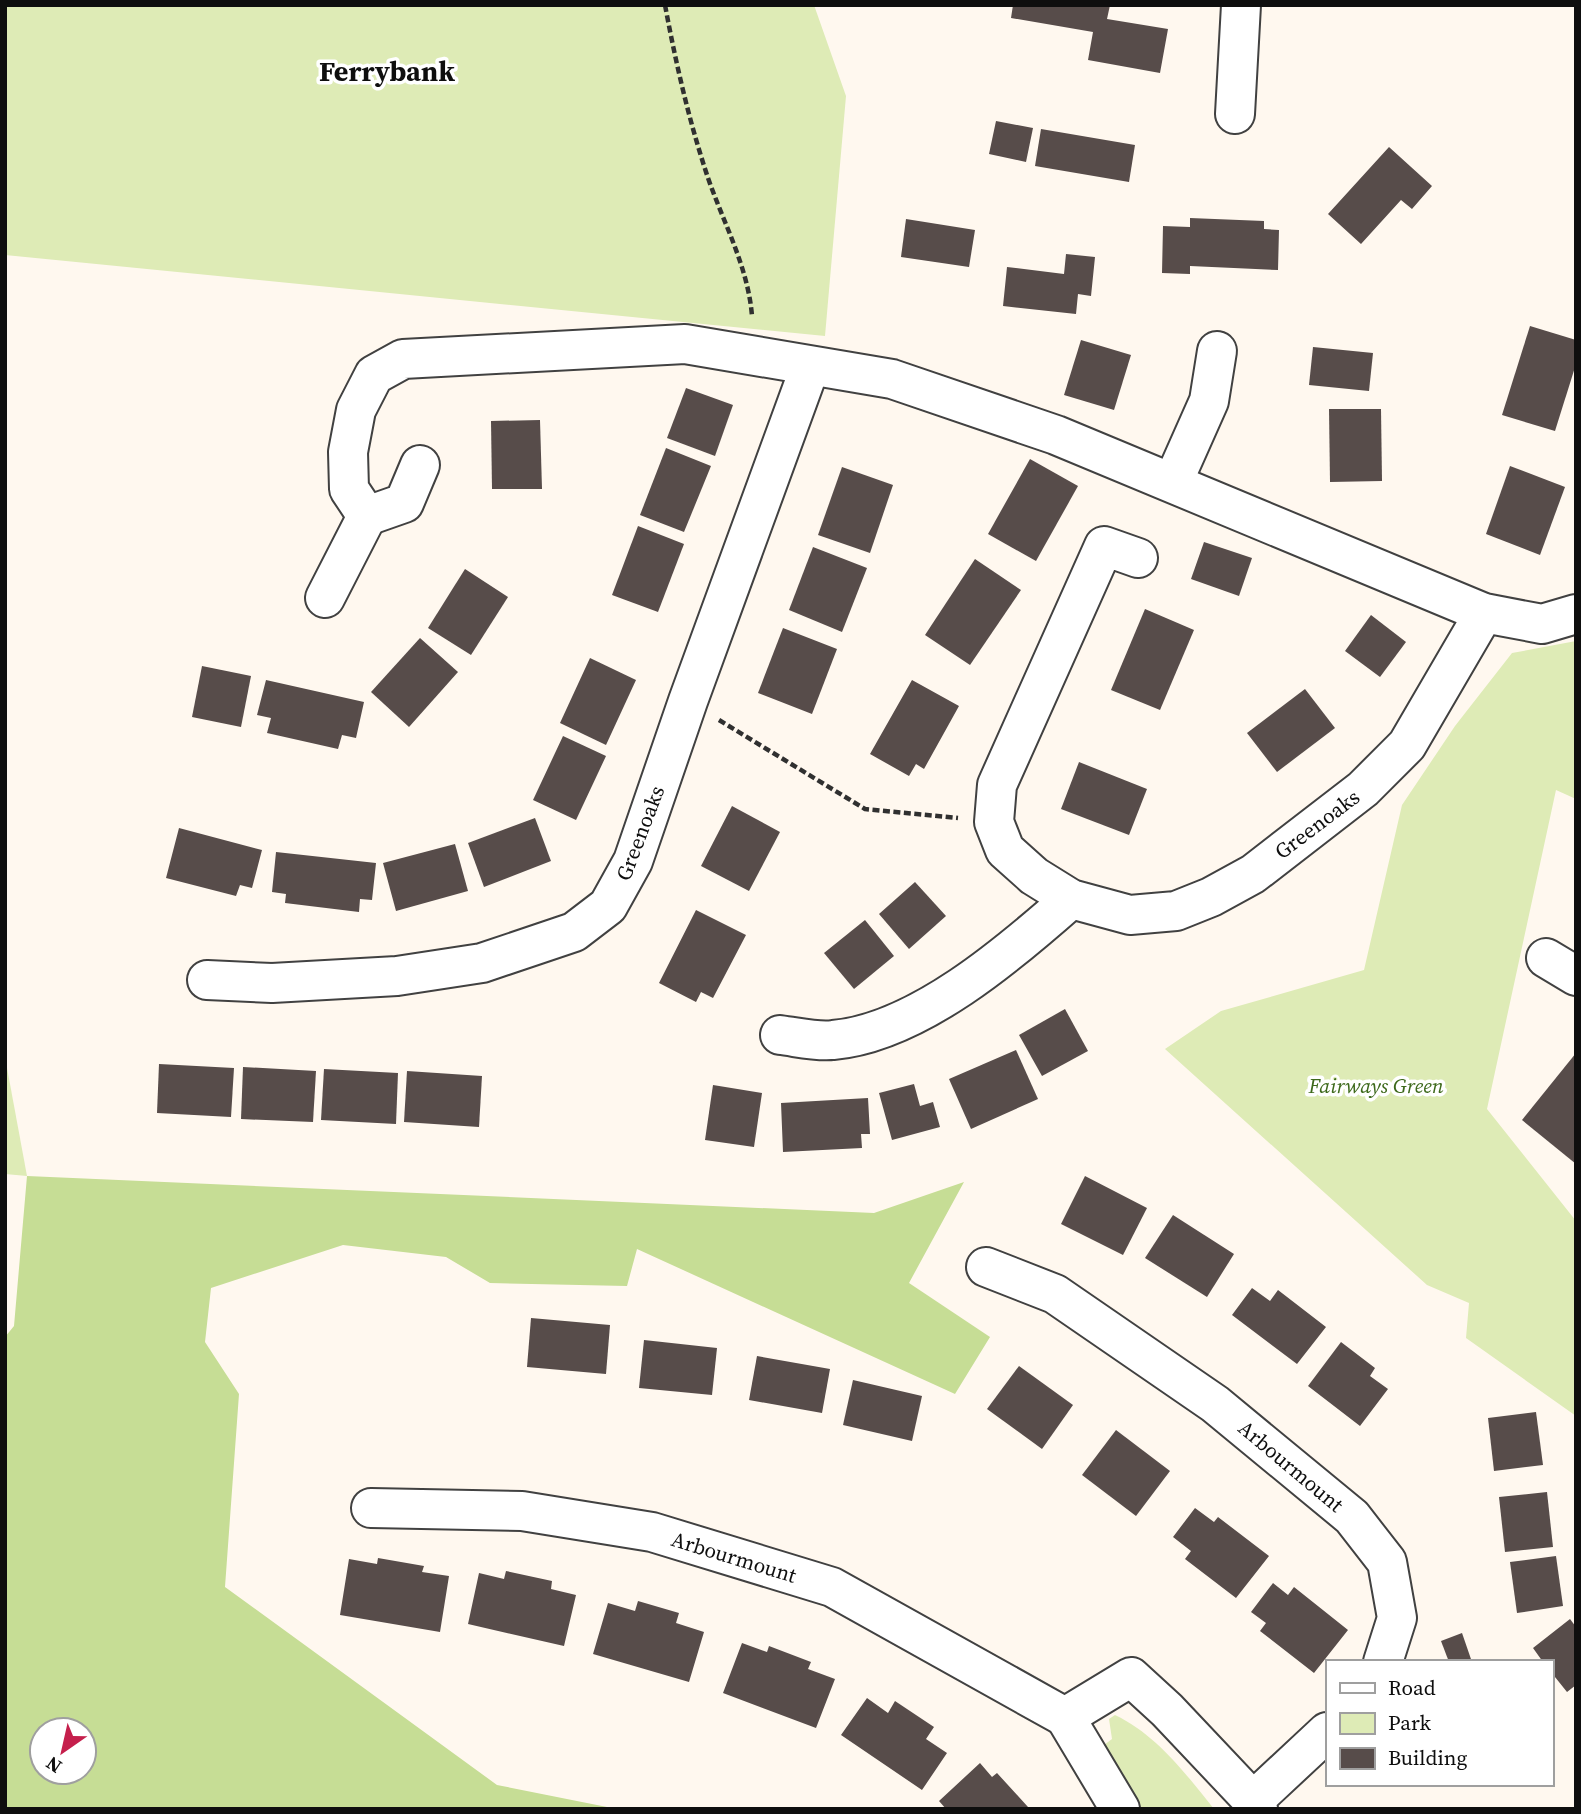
<svg xmlns="http://www.w3.org/2000/svg" width="1581" height="1814" viewBox="0 0 1581 1814" font-family="'Source Serif 4',serif">
  <rect width="100%" height="100%" fill="#fff8ef"/>
  <g fill="#deebb6">
    <polygon points="5,5 814,5 846,96 825,336 5,255"/>
    <polygon points="1576,641 1576,799 1556,790 1487,1109 1576,1221 1576,1416 1466,1338 1469,1303 1427,1285 1165,1049 1221,1011 1364,970 1402,805 1455,726 1512,653"/>
    <polygon points="5,1057 27,1176 5,1174"/>
    <path d="M1115,1715C1157,1735 1186,1774 1214,1809H1133L1100,1748L1112,1739L1109,1719Z"/>
  </g>
  <path fill="#c6dd95" fill-rule="evenodd" d="M27,1176L874,1213L964,1182L909,1283L990,1337L955,1394L637,1249L627,1286L490,1283L446,1257L343,1245L211,1288L205,1342L239,1394L225,1587L497,1785L617,1809H5V1337L14,1326ZM42,1730H84V1772H42Z"/>
  <g fill="#574c4a">
    <polygon points="1013,5 1110,5 1107,19 1168,29 1160,73 1088,60 1093,32 1011,18"/>
    <polygon points="996,121 1033,128 1026,162 989,154"/>
    <polygon points="1041,129 1135,145 1129,182 1035,166"/>
    <polygon points="1389,147 1432,186 1412,209 1401,200 1361,244 1328,214"/>
    <polygon points="1190,218 1264,221 1264,229 1279,230 1278,270 1190,266 1190,274 1162,273 1163,226 1190,227"/>
    <polygon points="906,219 975,230 969,267 901,257"/>
    <polygon points="1066,254 1095,257 1091,296 1078,294 1076,314 1003,306 1007,267 1064,274"/>
    <polygon points="1530,326 1576,340 1576,364 1555,431 1502,415"/>
    <polygon points="1081,340 1131,355 1114,410 1064,395"/>
    <polygon points="1313,347 1373,353 1369,391 1309,385"/>
    <polygon points="686,388 733,405 715,456 667,438"/>
    <polygon points="1329,409 1381,409 1382,481 1330,482"/>
    <polygon points="540,420 542,489 492,489 491,421"/>
    <polygon points="666,448 711,466 684,532 640,515"/>
    <polygon points="1030,459 1078,486 1036,561 988,534"/>
    <polygon points="1510,466 1565,487 1540,555 1486,534"/>
    <polygon points="842,467 893,485 870,553 818,535"/>
    <polygon points="638,526 684,544 658,612 612,595"/>
    <polygon points="1204,542 1252,558 1239,596 1191,579"/>
    <polygon points="813,547 867,568 842,632 789,610"/>
    <polygon points="975,559 1021,590 970,665 925,635"/>
    <polygon points="465,569 508,597 471,655 428,628"/>
    <polygon points="1145,609 1194,630 1160,710 1111,690"/>
    <polygon points="1371,615 1406,642 1380,677 1345,651"/>
    <polygon points="783,628 837,649 812,714 758,693"/>
    <polygon points="420,638 458,672 409,727 371,692"/>
    <polygon points="590,658 636,680 606,745 560,723"/>
    <polygon points="202,666 251,676 241,727 192,717"/>
    <polygon points="266,680 364,702 356,738 342,735 338,749 267,733 271,718 257,715"/>
    <polygon points="912,680 959,706 924,769 916,764 909,776 870,754"/>
    <polygon points="1305,689 1335,728 1277,772 1247,733"/>
    <polygon points="563,736 606,756 576,820 533,800"/>
    <polygon points="1079,762 1147,789 1129,835 1061,809"/>
    <polygon points="732,806 780,832 749,891 701,866"/>
    <polygon points="535,818 551,861 484,887 468,843"/>
    <polygon points="179,828 262,850 252,888 240,885 236,896 166,878"/>
    <polygon points="455,844 468,891 396,911 383,863"/>
    <polygon points="276,852 376,863 372,900 360,899 359,912 285,903 286,894 272,892"/>
    <polygon points="915,882 946,916 909,949 879,914"/>
    <polygon points="696,910 746,935 713,998 701,992 696,1002 659,983"/>
    <polygon points="865,920 894,956 854,989 824,953"/>
    <polygon points="1065,1009 1088,1051 1042,1076 1019,1035"/>
    <polygon points="1016,1050 1038,1099 971,1129 949,1079"/>
    <polygon points="1576,1053 1576,1164 1522,1120"/>
    <polygon points="159,1064 234,1068 231,1117 157,1113"/>
    <polygon points="243,1067 316,1071 313,1122 241,1119"/>
    <polygon points="324,1069 398,1073 396,1124 321,1120"/>
    <polygon points="407,1071 482,1076 479,1127 404,1122"/>
    <polygon points="914,1084 920,1106 933,1102 940,1127 892,1140 879,1093"/>
    <polygon points="713,1085 762,1093 754,1147 705,1140"/>
    <polygon points="868,1098 870,1134 861,1134 862,1148 783,1152 781,1103"/>
    <polygon points="1085,1176 1147,1208 1123,1255 1061,1224"/>
    <polygon points="1173,1215 1234,1254 1207,1297 1145,1258"/>
    <polygon points="1252,1288 1270,1301 1278,1290 1326,1327 1297,1364 1232,1315"/>
    <polygon points="531,1318 610,1325 606,1374 527,1367"/>
    <polygon points="644,1340 717,1348 712,1395 639,1388"/>
    <polygon points="1341,1342 1375,1368 1370,1376 1388,1389 1360,1426 1308,1386"/>
    <polygon points="757,1356 830,1369 822,1413 749,1400"/>
    <polygon points="1019,1366 1073,1405 1042,1449 987,1409"/>
    <polygon points="853,1380 922,1396 912,1441 843,1425"/>
    <polygon points="1536,1412 1543,1465 1494,1471 1488,1418"/>
    <polygon points="1116,1430 1170,1471 1136,1516 1082,1475"/>
    <polygon points="1547,1492 1553,1547 1505,1552 1499,1497"/>
    <polygon points="1195,1508 1214,1522 1218,1517 1269,1556 1236,1598 1185,1559 1191,1551 1173,1537"/>
    <polygon points="1556,1556 1563,1606 1517,1613 1510,1562"/>
    <polygon points="378,1558 424,1566 422,1572 449,1576 440,1632 340,1615 349,1559 377,1564"/>
    <polygon points="506,1571 552,1581 551,1589 576,1595 564,1646 468,1624 479,1573 504,1579"/>
    <polygon points="1273,1583 1288,1595 1294,1587 1348,1630 1314,1673 1260,1631 1266,1623 1251,1612"/>
    <polygon points="638,1601 679,1613 676,1623 704,1632 689,1682 593,1654 608,1603 635,1611"/>
    <polygon points="1570,1619 1576,1627 1576,1685 1567,1692 1551,1672 1551,1662 1543,1662 1533,1648"/>
    <polygon points="1462,1633 1472,1662 1449,1662 1441,1641"/>
    <polygon points="742,1643 767,1652 769,1646 811,1662 808,1669 835,1679 816,1728 723,1693"/>
    <polygon points="867,1698 888,1713 895,1701 934,1727 926,1739 947,1753 922,1790 841,1735"/>
    <polygon points="980,1763 992,1777 997,1773 1028,1807 946,1809 939,1801"/>
  </g>
  <g fill="none" stroke-linecap="round" stroke-linejoin="round">
    <defs>
      <g id="minor">
        <polyline points="1235,114 1241,5"/>
        <polyline points="1173,482 1209,401 1217,351"/>
        <polyline points="367,516 404,503 420,465"/>
        <polyline points="1138,558 1104,546 997,785 994,822 1005,850 1034,876 1071,899 1130,915 1176,911 1211,897 1253,874 1363,789 1407,745 1484,613"/>
        <polyline points="325,598 367,516 349,489 348,452 356,410 374,375 403,359 685,344 892,379 1056,435 1484,613 1542,624 1576,614"/>
        <polyline points="1546,958 1576,976"/>
        <polyline points="207,980 272,983 397,976 482,963 574,932 608,906 633,861 688,701 810,367"/>
        <path d="M780,1035C797,1037 817,1042 833,1040C917,1033 1010,953 1071,899"/>
        <polyline points="986,1267 1055,1294 1215,1404 1352,1517 1387,1562 1397,1618 1383,1662"/>
        <polyline points="371,1508 522,1511 652,1532 832,1587 1065,1717"/>
        <polyline points="1120,1809 1065,1717 1131,1677 1167,1710 1253,1801"/>
        <polyline points="1258,1809 1253,1801 1327,1732"/>
      </g>
    </defs>
    <use href="#minor" stroke="#414141" stroke-width="42"/>
    <g stroke="#303030" stroke-width="4.5" stroke-dasharray="7 3.5" stroke-linecap="butt">
      <path d="M665,5C676,64 689,121 708,178C724,224 748,267 752,316"/>
      <polyline points="719,720 865,809 958,818"/>
    </g>
    <use href="#minor" stroke="#fff" stroke-width="38"/>
  </g>
  <g text-anchor="middle" dominant-baseline="central" stroke-width="7" stroke-linejoin="round" paint-order="stroke">
    <g font-size="21" fill="#0e0e0e" stroke="#fff">
      <text transform="translate(1317 824) rotate(-37)">Greenoaks</text>
      <text transform="translate(640 833) rotate(-69)">Greenoaks</text>
      <text transform="translate(1291 1466) rotate(40)">Arbourmount</text>
      <text transform="translate(734 1557) rotate(17)">Arbourmount</text>
    </g>
    <g font-size="21" font-style="italic" fill="#3d691b" stroke="#fff">
      <text x="1376" y="1085">Fairways Green</text>
    </g>
    <g font-size="28" font-weight="bold" fill="#0e0e0e" stroke="#fff">
      <text x="387" y="71">Ferrybank</text>
    </g>
  </g>
  <rect width="1581" height="1814" fill="none" stroke="#0e0e0e" stroke-width="14"/>
  <rect x="1326" y="1660" width="228" height="126" fill="#ffffff" stroke="#9f9f9f" stroke-width="2"/>
  <rect x="1340" y="1683" width="35" height="10" fill="#ffffff" stroke="#9f9f9f" stroke-width="2"/>
  <text x="1388" y="1695" font-size="21" fill="#0e0e0e">Road</text>
  <rect x="1340" y="1713" width="35" height="21" fill="#deebb6" stroke="#9f9f9f" stroke-width="2"/>
  <text x="1388" y="1730" font-size="21" fill="#0e0e0e">Park</text>
  <rect x="1340" y="1748" width="35" height="21" fill="#574c4a" stroke="#9f9f9f" stroke-width="2"/>
  <text x="1388" y="1765" font-size="21" fill="#0e0e0e">Building</text>
  <g transform="translate(63 1751) rotate(214)"><circle r="33" fill="#ffffff" stroke="#9f9f9f" stroke-width="2"/>
  <path d="M0-5L12 26L0 18L-12 26Z" fill="#c51f4c"/>
  <text y="-10" font-size="19" font-weight="bold" text-anchor="middle" fill="#0e0e0e">N</text>
  </g>
</svg>
